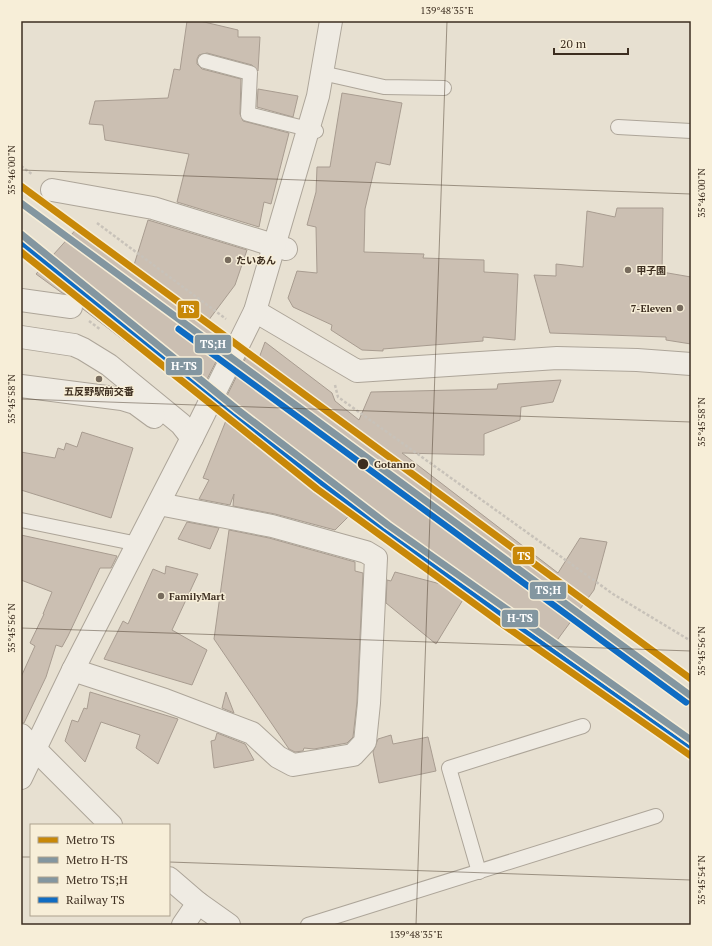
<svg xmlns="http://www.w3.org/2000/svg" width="712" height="946" viewBox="0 0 712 946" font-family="'PT Serif','Noto Sans JP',serif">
  <rect width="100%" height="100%" fill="#e7e0d1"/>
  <g fill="#cbbfb2" stroke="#a89c90">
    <polygon points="187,21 200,21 238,30 238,37 260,37 258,71 252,65 207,53 199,55 197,59 197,64 202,69 241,79 240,114 243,121 289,133 271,204 264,202 259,227 177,202 189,154 105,140 103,125 89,124 95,101 168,98 174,69 180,70"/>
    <polygon points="258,89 298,96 293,117 257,107"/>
    <polygon points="342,93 402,103 390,165 376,162 365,209 364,252 424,254 423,258 484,260 484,272 518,274 515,340 483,337 483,341 383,349 383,351 362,350 331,330 332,325 293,307 288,298 297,271 317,273 316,227 307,225 316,192 317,167 330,167"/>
    <polygon points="617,208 663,208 662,272 691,277 691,344 666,340 666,337 550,333 534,275 556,276 556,264 583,267 587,211 615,217"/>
    <polygon points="148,220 247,250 235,285 208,321 229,336 198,397 83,309 83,303 78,297 62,293 36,274 80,225 134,265"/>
    <polygon points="265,342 332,393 335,401 359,420 371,392 497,389 498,384 561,380 553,402 521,407 520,420 484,434 484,455 402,453 558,573 580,538 607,542 594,590 544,658 464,598 436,644 386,603 387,580 391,581 395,572 448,586 352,513 335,530 275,514 233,506 234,494 230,505 199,499 209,480 203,478 227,418 219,412 249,351 259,358"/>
    <polygon points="82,432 133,448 111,518 21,490 21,452 55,458 58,448 64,450 66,443 77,447"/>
    <polygon points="187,522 219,528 210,549 178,539"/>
    <polygon points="229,530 269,538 355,562 355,571 363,573 357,702 353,737 347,743 314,749 304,748 303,751 295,752 289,749 214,639"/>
    <polygon points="21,535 117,556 111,568 100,568 68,636 62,647 56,645 46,677 24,723 21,723 21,677 35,646 30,643 44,614 43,614 52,592 21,580"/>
    <polygon points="166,566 198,574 172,630 207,650 192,685 104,659 123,621 128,624 153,569 165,574"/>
    <polygon points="90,692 178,719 158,764 136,748 140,735 101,722 85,762 65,741 72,720 78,722 84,708 87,709"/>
    <polygon points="226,692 234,713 222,708"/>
    <polygon points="217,733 245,744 254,760 214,768 211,741 215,740"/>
    <polygon points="391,735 393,744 428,737 436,771 379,783 373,752 378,739"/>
  </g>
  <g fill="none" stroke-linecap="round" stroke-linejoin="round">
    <defs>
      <g id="service">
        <polyline points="205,61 250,73 248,114 316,131"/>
        <polyline points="322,73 384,87 444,88"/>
        <polyline points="618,127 691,131"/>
        <polyline points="21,520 138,544"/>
        <polyline points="479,872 449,768 583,726"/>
        <polyline points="308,925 656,816"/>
      </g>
      <g id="minor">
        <polyline points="52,190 153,208 286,249"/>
        <polyline points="21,300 71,307"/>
        <polyline points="73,670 165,700 252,733 278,757 293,765 353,755 365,742 369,703 376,558 366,552 272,526 159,504"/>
        <polyline points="183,925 198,903"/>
      </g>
      <g id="tertiary">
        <polyline points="255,311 357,371 557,358 637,360 691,364"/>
        <polyline points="21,337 74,345 83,349 109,365 181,424 192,438"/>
        <polyline points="21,386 122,399 135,403 154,417"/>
        <polyline points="21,735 111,825"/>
        <polyline points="21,778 73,670 192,438 255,311 318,96 331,21"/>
        <polyline points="169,878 198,903 229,925"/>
      </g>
    </defs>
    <use href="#service" stroke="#ada599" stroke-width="16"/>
    <use href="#minor" stroke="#ada599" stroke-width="24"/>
    <use href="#tertiary" stroke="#ada599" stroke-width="24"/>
    <g stroke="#c8c2b9" stroke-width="2.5" stroke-dasharray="3 2" stroke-linecap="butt">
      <polyline points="21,166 33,175"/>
      <polyline points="97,223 226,319"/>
      <polyline points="89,321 101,330"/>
      <polyline points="335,385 338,397 613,594 691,641"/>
    </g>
    <use href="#service" stroke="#efebe3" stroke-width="14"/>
    <use href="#minor" stroke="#efebe3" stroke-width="22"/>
    <use href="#tertiary" stroke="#efebe3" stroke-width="22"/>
    <defs>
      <g id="rail-1">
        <polyline points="21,244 233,416 383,531 686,747"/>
        <polyline points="179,329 686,702"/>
      </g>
    </defs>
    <use href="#rail-1" stroke="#f7eed8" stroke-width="10"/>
    <use href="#rail-1" stroke="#0f6cc3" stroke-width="7"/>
    <defs>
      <g id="metro-1">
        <polyline points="21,186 691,679"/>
        <polyline points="21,252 317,489 498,621 691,756"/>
      </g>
      <polyline id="metro-2" points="21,234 238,410 388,525 691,740"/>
      <polyline id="metro-3" points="21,203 691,696"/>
    </defs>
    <use href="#metro-1" stroke="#f7eed8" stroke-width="10"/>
    <use href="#metro-2" stroke="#f7eed8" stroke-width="10"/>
    <use href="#metro-3" stroke="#f7eed8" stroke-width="10"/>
    <use href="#metro-1" stroke="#c88808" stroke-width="7"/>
    <use href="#metro-2" stroke="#8396a0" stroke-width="7"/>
    <use href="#metro-3" stroke="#8396a0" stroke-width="7"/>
  </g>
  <path fill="none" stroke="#3d2e20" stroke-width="1" stroke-opacity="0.45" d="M21,170L691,194M21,399L691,422M21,628L691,651M21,857H31M169,862L691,880M416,925L447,21"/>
  <g fill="#786c5e" stroke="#f7eed8" stroke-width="1.5">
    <circle cx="228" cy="260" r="4"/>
    <circle cx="628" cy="270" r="4"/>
    <circle cx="680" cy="308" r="4"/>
    <circle cx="99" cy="379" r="4"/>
    <circle cx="161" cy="596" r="4"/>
  </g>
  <circle fill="#3d2e20" stroke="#f7eed8" stroke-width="1.5" cx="363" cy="464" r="6"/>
  <g text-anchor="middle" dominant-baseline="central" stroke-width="3" stroke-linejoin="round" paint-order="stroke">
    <g font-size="10" font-weight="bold" fill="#3d2e20" stroke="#f7eed8" text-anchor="start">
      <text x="236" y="260">たいあん</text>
      <text x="636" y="270">甲子園</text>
      <text x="672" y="308" text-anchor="end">7-Eleven</text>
      <text x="99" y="391" text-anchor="middle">五反野駅前交番</text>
      <text x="169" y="596">FamilyMart</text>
    </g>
    <g font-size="10" font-weight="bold" fill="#3d2e20" stroke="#f7eed8" text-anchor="start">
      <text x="374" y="464">Gotanno</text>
    </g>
  </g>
  <g stroke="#f7eed8" stroke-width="1.5">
    <rect x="177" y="300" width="23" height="19" rx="4" fill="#c88808"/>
    <rect x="194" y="334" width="38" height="20" rx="4" fill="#8396a0"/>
    <rect x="165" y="357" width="38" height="19" rx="4" fill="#8396a0"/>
    <rect x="512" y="546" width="23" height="19" rx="4" fill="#c88808"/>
    <rect x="529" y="581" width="38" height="19" rx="4" fill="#8396a0"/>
    <rect x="501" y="609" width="38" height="19" rx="4" fill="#8396a0"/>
  </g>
  <g font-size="11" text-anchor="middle" font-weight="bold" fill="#fff">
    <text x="188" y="313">TS</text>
    <text x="213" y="348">TS;H</text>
    <text x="184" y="370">H-TS</text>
    <text x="524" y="560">TS</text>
    <text x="548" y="594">TS;H</text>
    <text x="520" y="622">H-TS</text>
  </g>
  <rect width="712" height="946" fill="none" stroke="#f7eed8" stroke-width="44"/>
  <rect x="30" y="824" width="140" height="92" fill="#f7eed8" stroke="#ada18e"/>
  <rect x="38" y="837" width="20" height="6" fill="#c88808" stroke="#ada18e"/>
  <text x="66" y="844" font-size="12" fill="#3d2e20">Metro TS</text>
  <rect x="38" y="857" width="20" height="6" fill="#8396a0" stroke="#ada18e"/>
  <text x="66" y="864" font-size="12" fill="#3d2e20">Metro H-TS</text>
  <rect x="38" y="877" width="20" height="6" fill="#8396a0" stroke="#ada18e"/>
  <text x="66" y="884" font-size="12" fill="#3d2e20">Metro TS;H</text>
  <rect x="38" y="897" width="20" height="6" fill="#0f6cc3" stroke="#ada18e"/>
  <text x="66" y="904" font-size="12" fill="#3d2e20">Railway TS</text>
  <path d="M554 48v6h74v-6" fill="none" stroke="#3d2e20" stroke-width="2"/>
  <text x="560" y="48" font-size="12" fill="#3d2e20" stroke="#f7eed8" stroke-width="3" paint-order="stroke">20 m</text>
  <rect x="22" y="22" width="668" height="902" fill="none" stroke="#3d2e20" stroke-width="1.5"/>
  <g font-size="10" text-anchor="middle" fill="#3d2e20">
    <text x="447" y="14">139°48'35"E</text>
    <text transform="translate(11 170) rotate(-90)" y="4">35°46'00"N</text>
    <text transform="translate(701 193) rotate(-90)" y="4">35°46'00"N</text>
    <text transform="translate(11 399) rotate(-90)" y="4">35°45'58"N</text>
    <text transform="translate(701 422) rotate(-90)" y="4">35°45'58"N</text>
    <text transform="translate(11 628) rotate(-90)" y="4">35°45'56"N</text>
    <text transform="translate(701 651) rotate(-90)" y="4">35°45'56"N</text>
    <text transform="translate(701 880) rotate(-90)" y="4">35°45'54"N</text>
    <text x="416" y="938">139°48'35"E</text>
  </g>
</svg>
